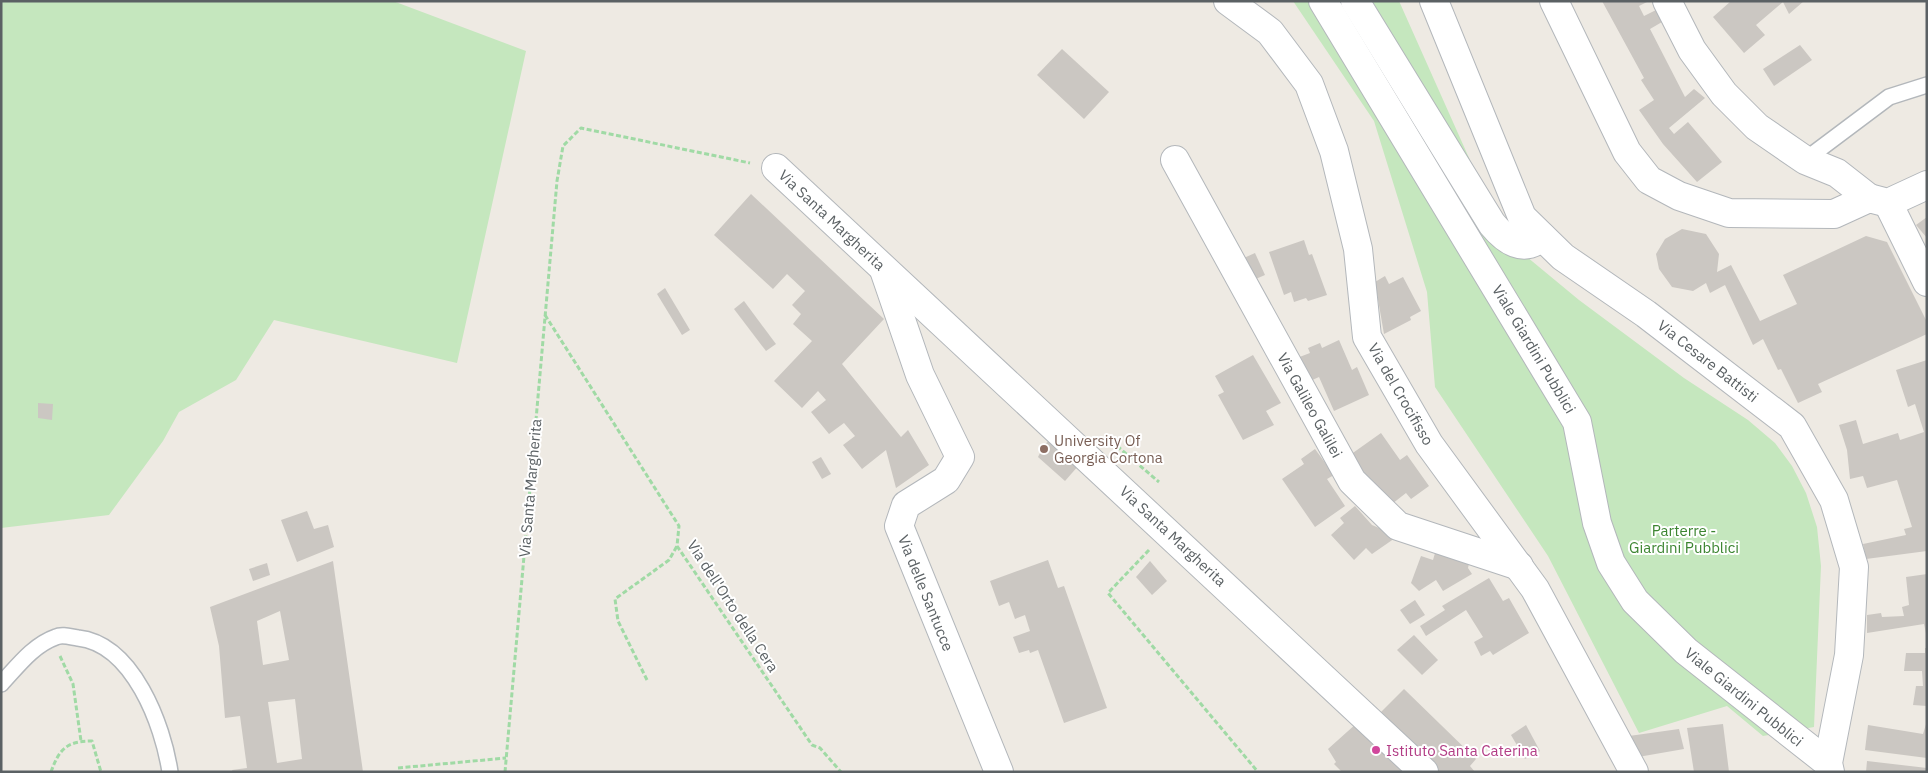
<svg xmlns="http://www.w3.org/2000/svg" width="1928" height="773" viewBox="0 0 1928 773" font-family="'IBM Plex Sans',sans-serif">
  <rect width="100%" height="100%" fill="#eeeae3"/>
  <g fill="#c5e7be">
    <polygon points="1,1 393,1 526,51 457,363 274,320 236,380 179,412 163,441 109,515 1,528"/>
    <polygon points="1293,1 1399,1 1490,205 1521,252 1579,300 1684,378 1748,420 1775,443 1792,466 1806,493 1817,527 1821,566 1814,727 1763,736 1727,706 1639,733 1548,556 1435,387 1427,292 1374,121"/>
  </g>
  <g fill="#cbc7c2" fill-rule="evenodd">
    <polygon points="1602,1 1649,1 1639,6 1644,16 1656,10 1662,22 1650,29 1685,97 1694,89 1705,98 1669,128 1674,134 1688,122 1722,162 1697,182 1663,144 1639,110 1654,100 1641,80 1644,78"/>
    <polygon points="1731,1 1804,1 1789,14 1783,2 1756,25 1765,35 1744,53 1713,17"/>
    <polygon points="1800,45 1812,60 1774,86 1763,69"/>
    <polygon points="1062,49 1109,92 1084,119 1037,75"/>
    <polygon points="751,194 884,319 842,364 901,437 908,430 929,465 896,488 886,450 862,469 843,445 855,436 844,423 829,434 811,412 826,400 818,391 802,408 774,381 812,341 793,324 801,314 792,305 805,291 787,274 773,289 714,235"/>
    <polygon points="1927,217 1927,238 1916,225"/>
    <polygon points="1682,229 1706,234 1719,254 1717,272 1731,265 1760,321 1797,304 1783,275 1866,236 1887,242 1927,322 1927,334 1818,384 1822,392 1798,403 1781,369 1778,370 1763,339 1753,345 1725,285 1710,293 1706,283 1693,291 1672,287 1659,269 1656,254 1665,239"/>
    <polygon points="1304,240 1309,255 1312,254 1327,295 1308,301 1306,298 1294,302 1291,292 1284,295 1269,252"/>
    <polygon points="1255,253 1265,275 1244,284 1235,262"/>
    <polygon points="1385,276 1389,284 1403,277 1421,311 1410,317 1411,320 1384,334 1375,282"/>
    <polygon points="665,288 690,330 682,335 657,294"/>
    <polygon points="744,301 776,344 766,351 734,309"/>
    <polygon points="1339,340 1352,370 1357,367 1369,395 1334,411 1319,377 1299,386 1289,361 1310,353 1308,348 1320,343 1322,348"/>
    <polygon points="1253,355 1281,403 1266,411 1274,425 1243,440 1218,395 1224,392 1215,376"/>
    <polygon points="1927,360 1927,551 1866,559 1863,544 1906,535 1904,529 1912,527 1897,480 1867,488 1863,476 1850,479 1847,450 1839,425 1856,420 1863,444 1898,433 1900,440 1924,432 1915,404 1908,407 1896,370"/>
    <polygon points="38,403 53,404 52,420 38,418"/>
    <polygon points="1381,433 1400,460 1407,455 1429,486 1411,499 1406,493 1388,507 1350,455"/>
    <polygon points="1051,439 1079,465 1065,481 1038,457 1044,445"/>
    <polygon points="1315,449 1334,475 1327,479 1345,506 1315,527 1282,479 1304,464 1301,459"/>
    <polygon points="821,457 831,474 822,479 812,462"/>
    <polygon points="1355,506 1372,525 1398,536 1372,554 1366,548 1354,560 1331,535 1344,523 1340,518"/>
    <polygon points="307,511 314,529 328,525 334,547 297,562 281,520"/>
    <polygon points="1437,546 1471,555 1468,568 1472,574 1443,591 1436,580 1419,591 1411,583 1421,556 1433,560"/>
    <polygon points="1048,560 1058,588 1064,586 1107,708 1064,723 1038,650 1030,653 1029,650 1019,653 1013,637 1030,631 1025,615 1015,619 1009,602 999,606 990,581"/>
    <path d="M333,561L363,772H233L232,770L247,768L240,716L225,718L219,646L210,607ZM280,611L289,660L263,665L257,621ZM295,699L302,759L277,763L268,702Z"/>
    <polygon points="1150,561 1167,581 1152,595 1136,577"/>
    <polygon points="267,563 270,575 253,581 249,569"/>
    <polygon points="1927,574 1927,638 1924,624 1867,633 1867,615 1881,613 1882,617 1904,616 1902,607 1909,605 1906,577"/>
    <polygon points="1489,578 1503,601 1509,598 1529,633 1493,655 1490,651 1481,656 1474,642 1483,637 1466,610 1426,636 1420,626 1445,610 1442,606"/>
    <polygon points="1415,600 1425,615 1410,624 1400,610"/>
    <polygon points="1414,635 1438,660 1422,675 1397,650"/>
    <polygon points="1925,648 1927,648 1927,706 1913,705 1916,686 1923,686 1922,671 1904,671 1906,653 1925,653"/>
    <polygon points="1404,689 1476,759 1470,766 1475,772 1437,772 1378,715"/>
    <polygon points="1927,721 1927,758 1865,750 1868,725 1923,734"/>
    <polygon points="1357,723 1406,772 1342,772 1334,764 1336,762 1328,749"/>
    <polygon points="1723,724 1729,772 1694,772 1687,728"/>
    <polygon points="1526,725 1540,751 1525,759 1511,735"/>
    <polygon points="1679,729 1684,749 1638,757 1629,736"/>
    <polygon points="1867,761 1927,768 1927,772 1866,772"/>
  </g>
  <g fill="none" stroke-linecap="round" stroke-linejoin="round">
    <defs>
      <g id="lane">
        <polyline points="1805,160 1889,97 1927,85"/>
        <path d="M1,684C17,667 33,645 56,637C62,634 71,637 78,638C133,644 163,725 170,772"/>
      </g>
      <g id="street">
        <polyline points="1228,1 1270,32 1309,84 1334,151 1358,249 1367,337 1429,444 1535,589 1634,772"/>
        <polyline points="1323,1 1577,422 1597,523 1611,563 1635,601 1686,651 1828,763"/>
        <path d="M1355,1L1492,224C1506,241 1523,253 1542,237"/>
        <polyline points="1434,1 1522,217 1563,257 1646,314 1792,426 1834,500 1854,567 1849,655 1828,763 1830,772"/>
        <polyline points="1554,1 1627,152 1649,180 1679,196 1729,213 1834,214 1869,198 1888,203 1927,185"/>
        <polyline points="1667,1 1692,50 1724,94 1757,127 1805,160 1837,173 1869,198"/>
        <polyline points="1175,160 1352,481 1398,526 1519,566"/>
        <polyline points="776,168 1424,772"/>
        <polyline points="1888,203 1927,282"/>
        <polyline points="884,270 920,375 960,457 946,480 906,505 899,526 999,772"/>
      </g>
    </defs>
    <use href="#lane" stroke="#b3b7bb" stroke-width="18"/>
    <use href="#street" stroke="#b3b7bb" stroke-width="30"/>
    <g stroke="#a0daa5" stroke-width="3" stroke-dasharray="5 2.5" stroke-linecap="butt">
      <polyline points="545,315 679,526 677,546 812,745 820,748 841,772"/>
      <polyline points="1117,446 1159,482"/>
      <polyline points="1149,550 1108,593 1258,772"/>
      <polyline points="60,656 73,684 81,741"/>
      <polyline points="647,680 618,621 615,599 669,560 677,546"/>
      <polyline points="398,768 506,758"/>
      <path d="M51,772C59,749 67,741 92,741L101,772"/>
      <polyline points="505,772 557,181 563,146 581,128 750,163"/>
    </g>
    <use href="#lane" stroke="#fff" stroke-width="15"/>
    <use href="#street" stroke="#fff" stroke-width="28"/>
  </g>
  <circle fill="#8d6e63" stroke="#fff" stroke-width="2" cx="1044" cy="449" r="5"/>
  <circle fill="#d1479c" stroke="#fff" stroke-width="2" cx="1376" cy="750" r="5"/>
  <g text-anchor="middle" dominant-baseline="central" stroke-width="4" stroke-linejoin="round" paint-order="stroke">
    <g font-size="15" fill="#5b6164" stroke="#fff">
      <text transform="translate(832 220) rotate(43)">Via Santa Margherita</text>
      <text transform="translate(1534 349) rotate(59)">Viale Giardini Pubblici</text>
      <text transform="translate(1708 361) rotate(38)">Via Cesare Battisti</text>
      <text transform="translate(1401 394) rotate(60)">Via del Crocifisso</text>
      <text transform="translate(1310 405) rotate(61)">Via Galileo Galilei</text>
      <text transform="translate(530 488) rotate(-85)">Via Santa Margherita</text>
      <text transform="translate(1173 536) rotate(43)">Via Santa Margherita</text>
      <text transform="translate(926 593) rotate(68)">Via delle Santucce</text>
      <text transform="translate(733 606) rotate(57)">Via dell'Orto della Cera</text>
      <text transform="translate(1744 697) rotate(39)">Viale Giardini Pubblici</text>
    </g>
    <g font-size="15" fill="#785e54" stroke="#fff" text-anchor="start">
      <text x="1054" y="440">University Of<tspan x="1054" dy="17">Georgia Cortona</tspan></text>
    </g>
    <g font-size="15" fill="#3c8531" stroke="#fff">
      <text x="1684" y="530">Parterre -<tspan x="1684" dy="17">Giardini Pubblici</tspan></text>
    </g>
    <g font-size="15" fill="#b23c85" stroke="#fff" text-anchor="start">
      <text x="1386" y="750">Istituto Santa Caterina</text>
    </g>
  </g>
  <rect width="1928" height="773" fill="none" stroke="#5b6164" stroke-width="5"/>
</svg>
